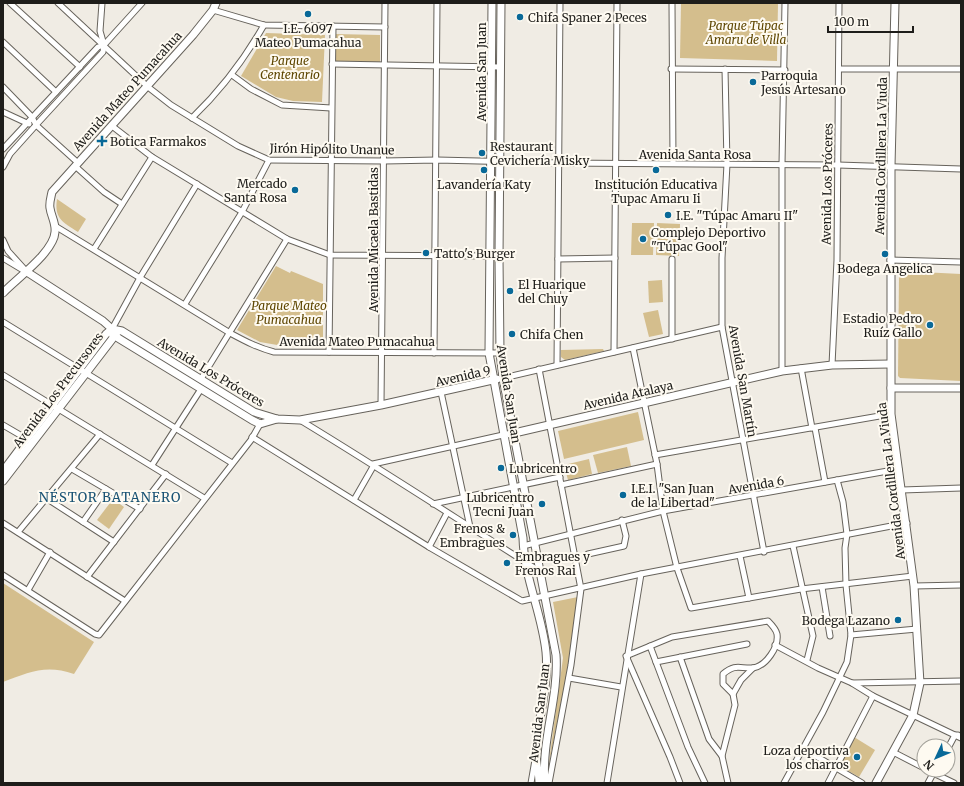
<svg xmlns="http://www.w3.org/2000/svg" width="964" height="786" viewBox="0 0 964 786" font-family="Merriweather,serif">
  <rect width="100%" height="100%" fill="#f0ece4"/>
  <g fill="#d4be8d">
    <polygon points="681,3 778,3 777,61 680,58"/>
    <polygon points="266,33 325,35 322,102 293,101 276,97 241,76"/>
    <polygon points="335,34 380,35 380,63 334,63"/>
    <path d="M57,199L86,219L78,232C63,222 54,219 57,199Z"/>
    <polygon points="632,223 654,223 653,255 631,255"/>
    <polygon points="657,223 680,224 679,256 656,255"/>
    <polygon points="276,266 290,273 291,271 323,284 323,348 283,346 260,342 237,330"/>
    <polygon points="901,271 961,274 961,381 900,378 898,376 899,273"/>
    <polygon points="662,280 663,302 649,303 648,281"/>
    <polygon points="658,310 663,334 649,337 643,313"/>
    <polygon points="603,349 604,351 565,360 561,357 561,350"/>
    <polygon points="638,412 644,440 564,459 558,431"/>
    <polygon points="627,447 631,466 598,473 593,455"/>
    <polygon points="589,459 592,474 568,480 564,465"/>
    <polygon points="113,499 124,507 109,529 97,520"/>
    <path d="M3,583L94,642L74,674C46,664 29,672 3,682Z"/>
    <polygon points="578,597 567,672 548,769 563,658 553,602"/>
    <polygon points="854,737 875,750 859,777 838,765"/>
  </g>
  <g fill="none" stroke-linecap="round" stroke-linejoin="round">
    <defs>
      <g id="street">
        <polyline points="10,3 80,67"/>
        <polyline points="58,3 148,87 171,105 238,146 269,160 384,161 437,160 560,163 838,165 961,169"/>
        <polyline points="672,3 673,163"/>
        <polyline points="213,10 264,25 385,27"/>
        <polyline points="3,42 56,92"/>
        <polyline points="332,64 500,67"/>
        <polyline points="671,69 785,70"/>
        <polyline points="725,69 727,164 722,258 722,327 764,552"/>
        <polyline points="840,69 961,69"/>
        <polyline points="232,75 251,89 282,105 331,108"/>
        <polyline points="3,87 32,117 36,125 77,162"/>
        <polyline points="3,112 29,124"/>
        <path d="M192,118C221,90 244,60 264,25"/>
        <polyline points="112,126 152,157 287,239 330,255 499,256"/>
        <polyline points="3,149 98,47 104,45 142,3"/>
        <polyline points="75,166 104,192 122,204"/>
        <polyline points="3,167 10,154 36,125 103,52 104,45 100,31 102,3"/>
        <path d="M55,226L230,333C245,341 258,348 274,352L500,353"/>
        <polyline points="3,240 8,251 27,272"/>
        <polyline points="94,249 152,157"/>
        <polyline points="3,258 23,270"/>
        <polyline points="558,259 615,258"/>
        <polyline points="890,260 961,262"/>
        <polyline points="185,304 242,212 269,160"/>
        <polyline points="3,322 232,463"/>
        <polyline points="112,329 141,276 197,184"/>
        <polyline points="672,339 672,259"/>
        <polyline points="633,348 657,464 663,511 677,568 691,608 801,589 913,576"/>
        <polyline points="329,352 333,26"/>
        <polyline points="614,352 617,3"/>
        <polyline points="434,353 437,3"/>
        <polyline points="557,365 560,3"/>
        <polyline points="832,365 837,260 839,3"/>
        <polyline points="801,368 812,428"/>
        <polyline points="539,369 581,589 571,665 549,783"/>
        <polyline points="782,371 782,164 785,3"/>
        <polyline points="3,375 204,498"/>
        <polyline points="503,378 722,327"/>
        <polyline points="201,379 287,239"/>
        <polyline points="441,392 470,527"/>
        <polyline points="381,405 385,3"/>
        <path d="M300,420C381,469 460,521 541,572"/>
        <polyline points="3,425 27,439"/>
        <polyline points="815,428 825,482"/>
        <polyline points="252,437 429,547 522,601 641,574 907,523"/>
        <polyline points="655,455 891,414"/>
        <polyline points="373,464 503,435"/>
        <polyline points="152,465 201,389"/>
        <polyline points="72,469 140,509"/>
        <polyline points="561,485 657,464"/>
        <polyline points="902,490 961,488"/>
        <polyline points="46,498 114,542"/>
        <polyline points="354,500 374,465"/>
        <polyline points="433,504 560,477"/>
        <polyline points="83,522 106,489"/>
        <polyline points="3,523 125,601"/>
        <polyline points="18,532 100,434"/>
        <polyline points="523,546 663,511 899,469"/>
        <polyline points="793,546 813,636 807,660"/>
        <polyline points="429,547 447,513"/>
        <polyline points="588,554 624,546 626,536 622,520"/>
        <polyline points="740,556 749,598"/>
        <polyline points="3,575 95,634 99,635 251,440 260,424"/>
        <polyline points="87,577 166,474"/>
        <polyline points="914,586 961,585"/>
        <polyline points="822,587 830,636"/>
        <polyline points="28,590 50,552"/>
        <polyline points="851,635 917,629"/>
        <polyline points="775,645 818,668 852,683 873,696 961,738"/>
        <polyline points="650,646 688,747 705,783"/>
        <polyline points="680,657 709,739 722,756 728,783"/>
        <polyline points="656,662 747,644"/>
        <polyline points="569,678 621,687"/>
        <polyline points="852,683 961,681"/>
        <polyline points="733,694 741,680 753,668"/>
        <polyline points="802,748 862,783"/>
        <polyline points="948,748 955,735 958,735"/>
        <polyline points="893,752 924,768"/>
        <polyline points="927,770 954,783"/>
        <polyline points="531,783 535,760"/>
        <polyline points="607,783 641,574"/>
        <path d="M680,783L670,757L626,656L672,637L768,621C772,625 776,629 777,634C779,647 766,666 753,668C740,669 736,663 723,674V684L733,694L735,705L722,756"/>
        <polyline points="784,783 823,712 847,662 851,635 846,585 845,548 847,534 843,502 837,480"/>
        <polyline points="828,783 873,696"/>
        <polyline points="928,783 935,770"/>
      </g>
      <g id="secondary">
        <path d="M492,3L489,353L523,538C524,578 542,613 546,652C549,683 539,715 536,746C535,759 539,771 539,783"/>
        <path d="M501,3L499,258L500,353L503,378L556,655C559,698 541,740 545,783"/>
        <polyline points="27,272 103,321 112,329 118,338 252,420 260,424 277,419"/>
        <path d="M3,293C16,279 54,252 55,232C56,223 51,216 50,208C49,203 51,197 52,192L193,35L213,10L216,3"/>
        <polyline points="112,329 122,331 254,412 277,419 300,420 381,405 497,379"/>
        <polyline points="891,388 961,388"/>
        <polyline points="510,434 782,371 832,365 890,364"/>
        <polyline points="3,471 106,334 112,329"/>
        <polyline points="3,481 113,338 112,329"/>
        <polyline points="876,783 913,715 920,683 914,586 891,414 891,166 895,3"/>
      </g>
    </defs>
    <use href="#street" stroke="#67635c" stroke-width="7"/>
    <use href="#secondary" stroke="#67635c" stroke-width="9"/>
    <use href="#street" stroke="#fff" stroke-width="5"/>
    <use href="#secondary" stroke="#fff" stroke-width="7"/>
  </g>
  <g fill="#096998" stroke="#fefaf1" stroke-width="1.5">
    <circle cx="308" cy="14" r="4"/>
    <circle cx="520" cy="17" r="4"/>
    <circle cx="753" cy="82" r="4"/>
    <path d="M100 135h4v4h4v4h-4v4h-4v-4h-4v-4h4z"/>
    <circle cx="482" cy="153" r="4"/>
    <circle cx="484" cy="170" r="4"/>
    <circle cx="656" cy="170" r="4"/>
    <circle cx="295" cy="190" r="4"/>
    <circle cx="668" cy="215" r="4"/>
    <circle cx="643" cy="239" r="4"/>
    <circle cx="426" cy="253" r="4"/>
    <circle cx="885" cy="254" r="4"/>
    <circle cx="510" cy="291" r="4"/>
    <circle cx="930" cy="325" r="4"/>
    <circle cx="512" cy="334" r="4"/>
    <circle cx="501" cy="468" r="4"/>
    <circle cx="623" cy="495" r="4"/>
    <circle cx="542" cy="504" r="4"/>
    <circle cx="513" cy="535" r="4"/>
    <circle cx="507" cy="563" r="4"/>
    <circle cx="898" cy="620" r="4"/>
    <circle cx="857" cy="757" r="4"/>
  </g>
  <g text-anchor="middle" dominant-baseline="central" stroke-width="4" stroke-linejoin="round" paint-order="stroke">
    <g font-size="12" fill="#1e1d1a" stroke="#fefaf1" text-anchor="start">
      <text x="528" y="17">Chifa Spaner 2 Peces</text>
      <text x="308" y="28" text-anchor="middle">I.E. 6097<tspan x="308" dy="14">Mateo Pumacahua</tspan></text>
      <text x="761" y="75">Parroquia<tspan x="761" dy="14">Jesús Artesano</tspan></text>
      <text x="110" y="141">Botica Farmakos</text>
      <text x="490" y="146">Restaurant<tspan x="490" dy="14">Cevichería Misky</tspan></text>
      <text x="287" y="183" text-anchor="end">Mercado<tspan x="287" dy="14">Santa Rosa</tspan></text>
      <text x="484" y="184" text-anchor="middle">Lavandería Katy</text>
      <text x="656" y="184" text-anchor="middle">Institución Educativa<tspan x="656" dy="14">Tupac Amaru Ii</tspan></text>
      <text x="676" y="215">I.E. "Túpac Amaru II"</text>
      <text x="651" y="232">Complejo Deportivo<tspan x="651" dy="14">"Túpac Gool"</tspan></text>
      <text x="434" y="253">Tatto's Burger</text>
      <text x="885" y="268" text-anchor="middle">Bodega Angelica</text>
      <text x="518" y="284">El Huarique<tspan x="518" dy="14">del Chuy</tspan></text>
      <text x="922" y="318" text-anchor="end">Estadio Pedro<tspan x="922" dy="14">Ruíz Gallo</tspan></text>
      <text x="520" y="334">Chifa Chen</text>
      <text x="509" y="468">Lubricentro</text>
      <text x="631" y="488">I.E.I. "San Juan<tspan x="631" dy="14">de la Libertad"</tspan></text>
      <text x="534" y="497" text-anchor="end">Lubricentro<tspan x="534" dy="14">Tecni Juan</tspan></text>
      <text x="505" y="528" text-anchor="end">Frenos &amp;<tspan x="505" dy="14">Embragues</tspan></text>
      <text x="515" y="556">Embragues y<tspan x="515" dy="14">Frenos Rai</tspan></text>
      <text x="890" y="620" text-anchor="end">Bodega Lazano</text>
      <text x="849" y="750" text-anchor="end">Loza deportiva<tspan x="849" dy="14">los charros</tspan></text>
    </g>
    <g font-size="12" font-style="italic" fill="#5e4600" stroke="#fefaf1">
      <text x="746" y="25">Parque Túpac<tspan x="746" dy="14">Amaru de Villa</tspan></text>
      <text x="290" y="60">Parque<tspan x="290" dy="14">Centenario</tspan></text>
      <text x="289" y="305">Parque Mateo<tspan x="289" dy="14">Pumacahua</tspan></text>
    </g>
    <g font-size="12" fill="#1e1d1a" stroke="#fefaf1">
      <text transform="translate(481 72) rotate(-90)">Avenida San Juan</text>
      <text transform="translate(127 91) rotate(-48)">Avenida Mateo Pumacahua</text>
      <text transform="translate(332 149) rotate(1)">Jirón Hipólito Unanue</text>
      <text x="695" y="154">Avenida Santa Rosa</text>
      <text transform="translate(881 156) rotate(-89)">Avenida Cordillera La Viuda</text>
      <text transform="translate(827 184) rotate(-89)">Avenida Los Próceres</text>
      <text transform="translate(373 240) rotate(-90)">Avenida Micaela Bastidas</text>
      <text x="357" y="341">Avenida Mateo Pumacahua</text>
      <text transform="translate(211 372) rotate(31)">Avenida Los Próceres</text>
      <text transform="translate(463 376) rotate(-13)">Avenida 9</text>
      <text transform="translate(743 381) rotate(80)">Avenida San Martín</text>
      <text transform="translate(58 390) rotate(-53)">Avenida Los Precursores</text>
      <text transform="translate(509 394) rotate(81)">Avenida San Juan</text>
      <text transform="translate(628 395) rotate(-13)">Avenida Atalaya</text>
      <text transform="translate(891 481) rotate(-97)">Avenida Cordillera La Viuda</text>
      <text transform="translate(756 485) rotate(-10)">Avenida 6</text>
      <text transform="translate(539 713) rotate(-83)">Avenida San Juan</text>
    </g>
    <g font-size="13" letter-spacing="1" fill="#1a5374" stroke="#fefaf1">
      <text x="110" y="497">NÉSTOR BATANERO</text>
    </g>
  </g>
  <rect width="964" height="786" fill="none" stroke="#1e1d1a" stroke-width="8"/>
  <g transform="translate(936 758) rotate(226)"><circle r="19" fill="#fefaf1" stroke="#a4a29b"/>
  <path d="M0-3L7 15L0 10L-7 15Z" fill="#096998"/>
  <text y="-6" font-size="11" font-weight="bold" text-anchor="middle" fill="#1e1d1a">N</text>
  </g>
  <path d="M828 26v6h85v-6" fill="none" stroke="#1e1d1a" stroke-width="2"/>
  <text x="834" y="26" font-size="12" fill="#1e1d1a" stroke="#fefaf1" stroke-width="3" paint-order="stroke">100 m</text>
</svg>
